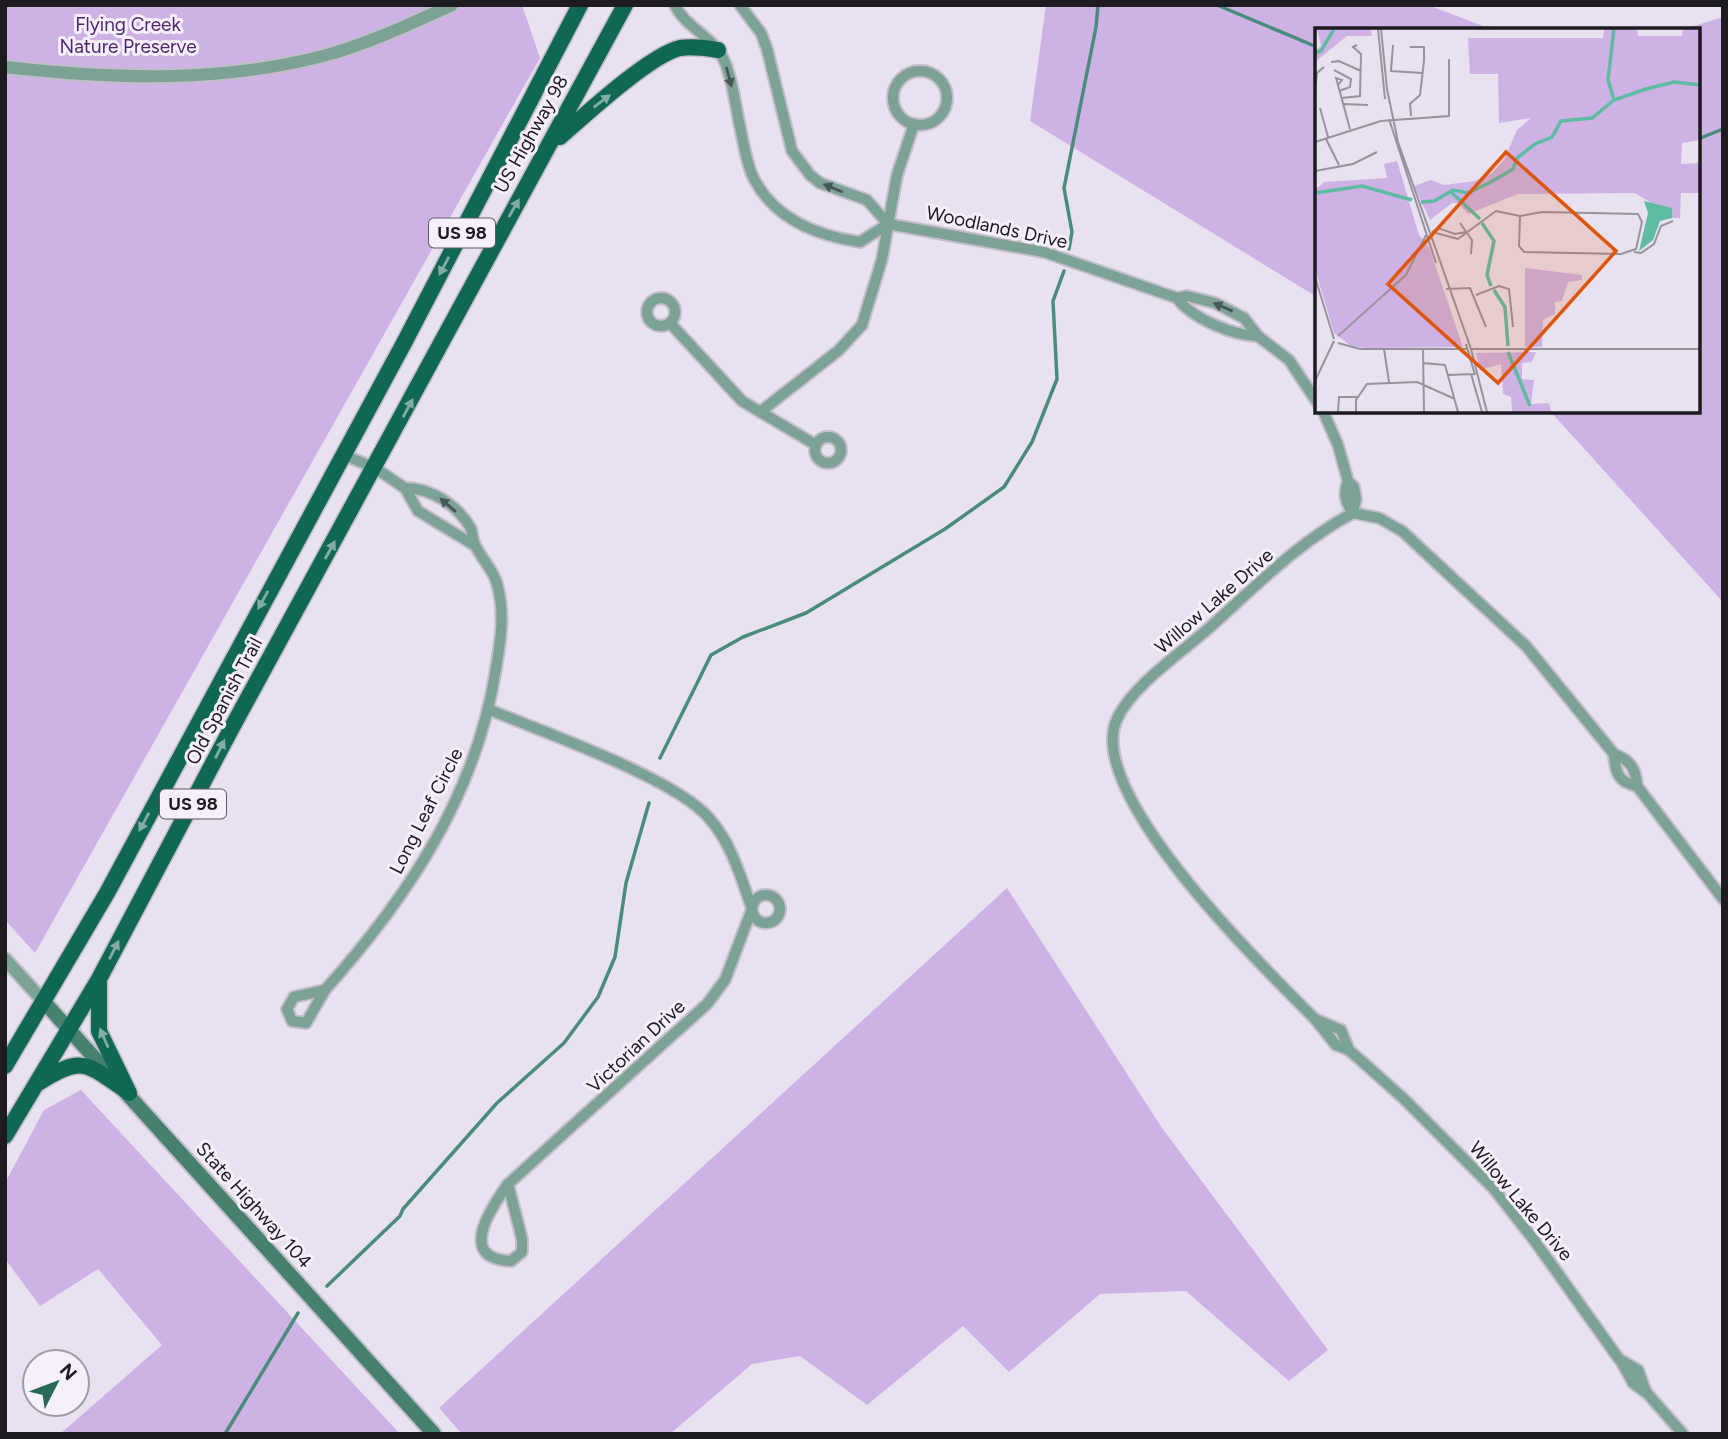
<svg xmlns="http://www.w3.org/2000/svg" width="1728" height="1439" viewBox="0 0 1728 1439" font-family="Figtree,sans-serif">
  <rect width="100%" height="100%" fill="#e8e1ef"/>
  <g fill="#ceb2e5">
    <polygon points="5,5 522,5 540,58 35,953 5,920"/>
    <polygon points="1046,5 1428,5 1483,26 1543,30 1317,30 1317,297 1030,121"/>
    <polygon points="1723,17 1723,602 1550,411 1698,411 1698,30 1681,30"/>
    <polygon points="1007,888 1162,1128 1328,1350 1289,1381 1186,1291 1100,1294 1009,1372 963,1326 867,1405 800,1356 752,1364 670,1434 462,1434 439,1408"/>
    <polygon points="81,1090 400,1434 60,1434 162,1345 98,1269 40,1306 5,1259 5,1183 44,1110"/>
  </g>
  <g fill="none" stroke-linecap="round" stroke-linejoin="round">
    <g stroke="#4a8c7b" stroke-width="3.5">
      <polyline points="1217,5 1317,47"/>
      <polyline points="1698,139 1723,129"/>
      <polyline points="1069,249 1072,232 1064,188 1096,27 1098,5"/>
      <polyline points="660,758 711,655 743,637 806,613 945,529 1004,487 1032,442 1057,379 1053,301 1064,271"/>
      <polyline points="327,1286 400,1216 403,1209 497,1103 564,1043 598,997 615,957 626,883 649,803"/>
      <polyline points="225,1434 298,1313"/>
    </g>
    <defs>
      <g id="minor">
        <path d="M675,5C685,28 716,37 726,65C733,83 735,103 739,122C743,139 746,164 754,179C775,219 818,236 860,242L888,224"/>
        <polyline points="740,5 761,33 767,49 792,151 810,175 820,183 867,200 888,224 1044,252 1177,298 1187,296 1215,303 1244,318 1258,336 1289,360 1317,402"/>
        <circle cx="920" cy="98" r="27"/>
        <path d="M1177,298C1191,318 1234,336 1258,336"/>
        <circle cx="661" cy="312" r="14"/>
        <polyline points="670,323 742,401 816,445"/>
        <polyline points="1323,411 1338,445 1348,481 1354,487 1356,499 1353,513"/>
        <polyline points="760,412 838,351 862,325 882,259 897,175 914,124"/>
        <circle cx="828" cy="450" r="13"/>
        <polyline points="344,455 375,468 405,488 418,511 474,545"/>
        <path d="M1348,481C1343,493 1345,502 1353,513"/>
        <path d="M490,710C543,732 675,778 709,818C732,844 741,878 752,909L725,980L707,1004L508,1184"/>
        <path d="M1614,754C1630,760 1636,768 1637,786"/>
        <circle cx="766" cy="909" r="14"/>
        <path d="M325,990C408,897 477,794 496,668C501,639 505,612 497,584C493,568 479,557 474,542C472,538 473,532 470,527C457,505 431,488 405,488"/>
        <polygon points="325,990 306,1023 292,1021 287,1009 294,997"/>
        <polyline points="1315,1019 1341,1030 1349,1050"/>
        <path d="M508,1184L522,1239V1252L511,1261C456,1259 491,1208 508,1184Z"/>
        <polyline points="1621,1361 1633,1383 1645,1392"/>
        <path d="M1683,1434L1646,1392L1638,1370L1619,1359L1534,1240L1493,1188L1403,1098L1349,1050L1336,1045L1315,1019C1265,969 1083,793 1117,719C1132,686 1181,653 1208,629C1254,588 1298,542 1353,513L1379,518L1402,531L1526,646L1614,754C1615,771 1618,783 1637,786L1723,899"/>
      </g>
      <g id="tertiary">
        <path d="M5,67C112,79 218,83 323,56C368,44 410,24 452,5"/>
        <polyline points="5,959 45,1003"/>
      </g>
      <polyline id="secondary" points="45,1003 434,1434"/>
      <g id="primary">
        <path d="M560,137C585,115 650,55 680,48C693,46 705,48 718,50"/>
        <polyline points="99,983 99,1031 129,1093"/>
        <polyline points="5,1066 107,893 404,343 580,5"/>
        <path d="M40,1082C84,1054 87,1065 127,1091"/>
        <polyline points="5,1136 99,979 229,733 625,5"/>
      </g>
    </defs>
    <use href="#minor" stroke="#c3bdca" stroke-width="14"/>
    <use href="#tertiary" stroke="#c3bdca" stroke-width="16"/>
    <use href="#secondary" stroke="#c3bdca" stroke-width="18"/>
    <use href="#primary" stroke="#c3bdca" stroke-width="19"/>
    <use href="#minor" stroke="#7ca195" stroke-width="10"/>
    <use href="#tertiary" stroke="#7ca195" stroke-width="12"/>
    <use href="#secondary" stroke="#46806f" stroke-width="14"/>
    <use href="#primary" stroke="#106854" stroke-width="16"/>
  </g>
  <defs><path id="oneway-solid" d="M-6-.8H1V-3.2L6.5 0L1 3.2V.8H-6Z" transform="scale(1.75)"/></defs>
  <g fill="#485755">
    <use href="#oneway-solid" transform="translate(729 77) rotate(75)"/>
    <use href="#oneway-solid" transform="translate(833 188) rotate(-158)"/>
    <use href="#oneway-solid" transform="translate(1223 307) rotate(-157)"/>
    <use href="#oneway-solid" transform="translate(448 505) rotate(-139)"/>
  </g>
  <g fill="#83aca8">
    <use href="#oneway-solid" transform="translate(602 101) rotate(-37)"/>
    <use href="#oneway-solid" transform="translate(514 208) rotate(-60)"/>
    <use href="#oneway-solid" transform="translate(444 266) rotate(118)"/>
    <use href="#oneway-solid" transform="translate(408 408) rotate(-62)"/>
    <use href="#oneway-solid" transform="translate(330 550) rotate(-61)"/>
    <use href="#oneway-solid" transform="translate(263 600) rotate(119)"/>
    <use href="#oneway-solid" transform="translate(220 749) rotate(-64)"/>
    <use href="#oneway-solid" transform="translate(144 822) rotate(118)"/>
    <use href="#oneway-solid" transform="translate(114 950) rotate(-63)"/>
    <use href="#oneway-solid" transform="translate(104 1038) rotate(-114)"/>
  </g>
  <g text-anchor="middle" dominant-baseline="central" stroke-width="6" stroke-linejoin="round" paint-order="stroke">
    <g fill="#f6effc" stroke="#5e5b62" stroke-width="2">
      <rect x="429" y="218.5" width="66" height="29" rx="5"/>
      <rect x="160" y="789.5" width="66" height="29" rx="5"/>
    </g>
    <g font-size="18" font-weight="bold" fill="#1d1b20">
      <text x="462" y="233">US 98</text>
      <text x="193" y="804">US 98</text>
    </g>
    <g font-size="19" fill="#52246f" stroke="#f6effc">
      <text x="128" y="24">Flying Creek<tspan x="128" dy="22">Nature Preserve</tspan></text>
    </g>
    <g font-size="19" fill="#1d1b20" stroke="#f6effc">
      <text transform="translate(531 134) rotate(-61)">US Highway 98</text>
      <text transform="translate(997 227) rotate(12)">Woodlands Drive</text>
      <text transform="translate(1214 601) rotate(-41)">Willow Lake Drive</text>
      <text transform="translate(224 701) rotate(-62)">Old Spanish Trail</text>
      <text transform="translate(426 811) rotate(-63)">Long Leaf Circle</text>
      <text transform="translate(636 1046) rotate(-43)">Victorian Drive</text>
      <text transform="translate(1521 1201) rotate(50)">Willow Lake Drive</text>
      <text transform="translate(254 1205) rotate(48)">State Highway 104</text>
    </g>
  </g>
  <g transform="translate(1315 28)">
    <rect width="385" height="385" fill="#e8e1ef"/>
    <path d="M2,1H56L57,8H32L0,34V23L6,18ZM289,1H322L323,8H367L368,1H385V112L367,115L366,136L385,135V165H366L365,190H357V181L345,180L320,165L203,166L153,186L143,175H137L115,192L99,158L116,152L129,157L160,153L177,145L189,132L202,102L216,90L184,95L183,46H155L153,10H288ZM82,133L104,207L114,219L148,319L51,320L36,318L19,305L0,241V162L9,154L72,150L69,136ZM210,240L267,247V252L253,254L247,273L240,274V286L228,292L227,319H210ZM221,324L217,334L207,335V351L219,352L216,376L234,375L236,384H197L196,369L188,366L186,336L165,342L161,325Z" fill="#ceb2e5"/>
    <path d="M329,173L357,180V190L345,193L338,212L324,223L333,185Z" fill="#5ebca2"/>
    <path fill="none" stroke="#5ebca2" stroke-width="3.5" d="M299,1L293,52L299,72M0,25L6,23L19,1M136,164L165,191M0,165L47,158L97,172M106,174L119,173L138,162L153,165L174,155L198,141L202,130L220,116L237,109L246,93L277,90L299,72L331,61L359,54L385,57M167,195L179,213L172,247L176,258M179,262L190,279L193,318M193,324L215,378"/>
    <path fill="none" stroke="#97929c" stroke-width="2" d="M63,1L70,71M66,1L72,61L83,114L156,321L172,384M78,17L76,43L107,45M95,19H109V33L105,67L95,76L96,88M16,34L24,33L46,43M19,42L36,51L35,59L24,63M23,57L21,50L27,52L23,57L35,101M0,63L2,45L9,39M27,70L45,68L46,26L38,19L42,17M29,76L53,77M5,80L13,109M74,91L121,235M11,111L24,137M0,114L66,93L134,88V31M0,143L38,136L62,124M227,184L323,186L327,194L321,221L306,226L209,224L204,218L205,188ZM145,195L157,212L156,226M117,204L143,211L181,183L205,188M117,204L123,200L140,206L151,204M319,224L326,225L339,216L346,198L358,193M0,249L19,311M131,261L155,260L171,299M161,267L184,258L194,261L198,299M23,308L91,247L111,207M23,315L45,321H152M151,316L160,347M69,321L74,354M155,321H385M108,322L109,384M108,335L130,337L143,384M156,346L167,384M133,347L159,346M0,353L19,313M23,384L24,369H43M41,384V372L52,356L102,354L140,371"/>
    <path fill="#de560d" fill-opacity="0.15" stroke="#de560d" stroke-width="3.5" d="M191,124L301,223L183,355L73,256Z"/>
    <rect width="385" height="385" fill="none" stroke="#1d1b20" stroke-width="3.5"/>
  </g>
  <rect width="1728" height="1439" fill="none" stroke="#1d1b20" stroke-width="14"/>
  <g transform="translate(56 1383) rotate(48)"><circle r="33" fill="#f6effc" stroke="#9f9aa4" stroke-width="2"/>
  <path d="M0-5L12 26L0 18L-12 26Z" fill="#286957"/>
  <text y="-10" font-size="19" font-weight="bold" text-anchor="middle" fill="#1d1b20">N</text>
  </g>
</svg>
